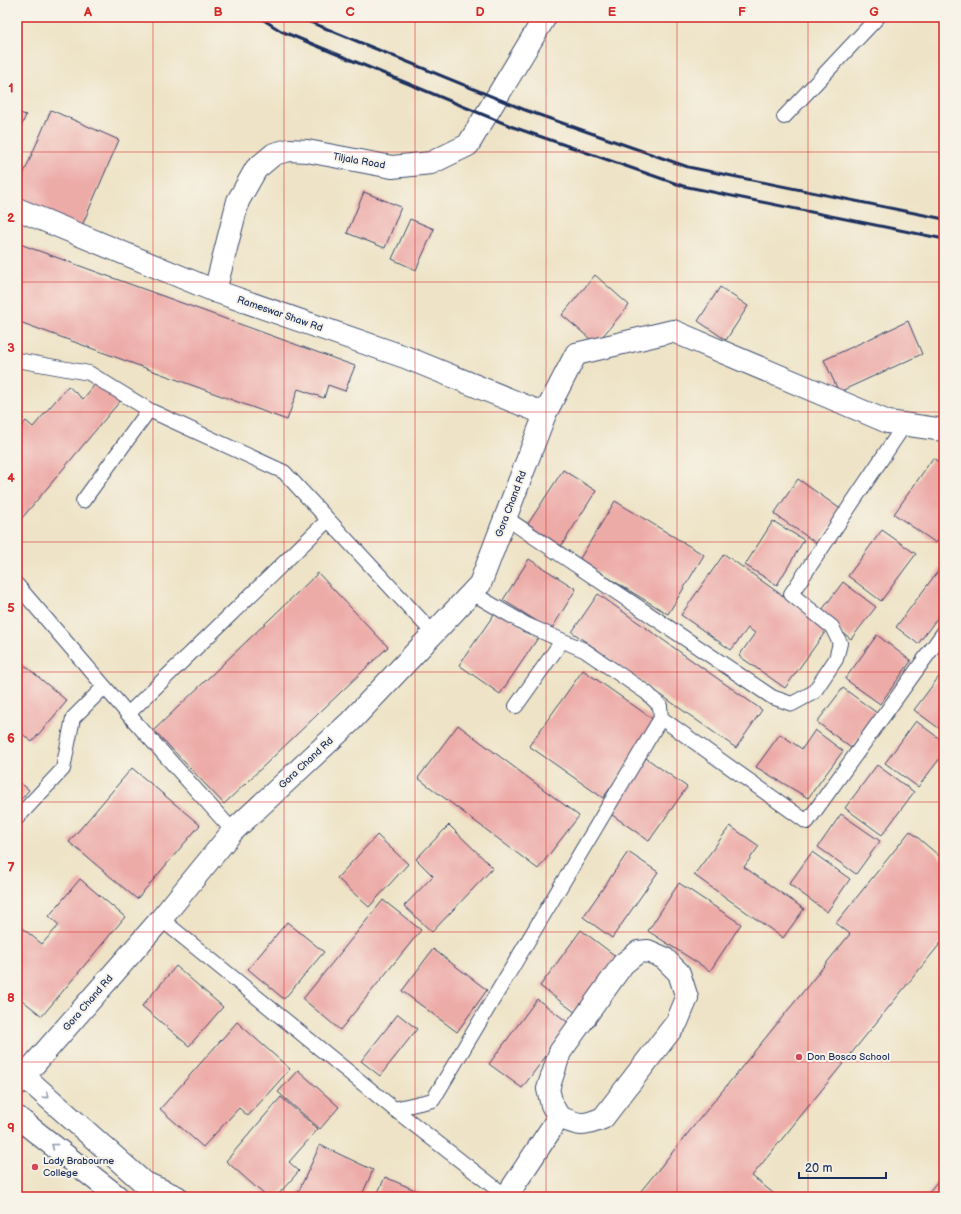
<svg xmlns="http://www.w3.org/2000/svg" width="961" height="1214" viewBox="0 0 961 1214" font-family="'Balsamiq Sans',sans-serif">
  <rect width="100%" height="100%" fill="#f7f3e8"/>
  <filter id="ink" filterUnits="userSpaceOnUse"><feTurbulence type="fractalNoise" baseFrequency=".025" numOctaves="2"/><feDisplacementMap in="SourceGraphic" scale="8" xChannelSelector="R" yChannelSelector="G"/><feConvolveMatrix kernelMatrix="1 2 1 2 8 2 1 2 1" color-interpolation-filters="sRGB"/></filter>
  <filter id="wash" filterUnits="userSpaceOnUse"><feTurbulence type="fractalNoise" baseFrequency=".012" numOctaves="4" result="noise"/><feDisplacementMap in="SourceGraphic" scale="16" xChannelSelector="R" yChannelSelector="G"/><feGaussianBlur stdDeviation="0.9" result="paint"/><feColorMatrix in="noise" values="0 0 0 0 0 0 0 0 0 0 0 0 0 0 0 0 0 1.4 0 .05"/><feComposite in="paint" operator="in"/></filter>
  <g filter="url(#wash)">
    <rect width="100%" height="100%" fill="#eee3c6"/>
    <g id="blocks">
      <g fill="#edaba8">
        <polygon points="51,110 119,140 81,228 17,201 17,189"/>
        <polygon points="17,112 26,115 17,137"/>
        <polygon points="364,192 401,207 385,248 347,233"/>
        <polygon points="410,219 434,229 416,270 392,259"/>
        <polygon points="17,243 355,366 345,391 328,385 324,398 298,389 287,420 17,321"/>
        <polygon points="595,275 629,305 596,344 562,315"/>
        <polygon points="720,287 748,306 726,340 698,321"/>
        <polygon points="908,321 922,354 839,392 824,360"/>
        <polygon points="98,381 121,400 17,524 17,431 26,421 33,427 68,386 83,399"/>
        <polygon points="933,458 944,466 944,531 936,543 894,514"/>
        <polygon points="563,470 596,491 560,548 526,527"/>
        <polygon points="798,479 842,510 818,544 774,514"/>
        <polygon points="615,501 704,555 668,614 579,560"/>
        <polygon points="773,521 804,540 777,585 745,565"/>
        <polygon points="882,530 916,554 881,601 848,576"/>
        <polygon points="724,554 828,628 785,688 739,656 755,633 748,628 731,650 681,615"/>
        <polygon points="529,559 576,589 551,630 503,600"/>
        <polygon points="944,563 944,609 918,644 896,627"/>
        <polygon points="318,573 388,647 224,804 154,730"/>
        <polygon points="843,582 876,607 851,639 819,614"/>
        <polygon points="598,594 762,710 736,748 572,632"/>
        <polygon points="497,610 538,638 500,694 459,665"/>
        <polygon points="877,635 911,661 880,704 845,679"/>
        <polygon points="17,659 67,701 32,742 20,732 17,736"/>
        <polygon points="583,670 657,722 603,798 529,746"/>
        <polygon points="944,670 944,732 914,710"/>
        <polygon points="843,688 877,713 851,748 817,722"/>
        <polygon points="916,721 944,742 944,753 918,787 885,763"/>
        <polygon points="458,725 579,816 538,869 418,778"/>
        <polygon points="815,730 843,751 808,798 756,767 780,734 802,749"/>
        <polygon points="646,758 687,787 649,841 608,812"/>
        <polygon points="877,765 914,792 882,835 845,808"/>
        <polygon points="132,768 200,825 137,899 69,842"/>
        <polygon points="17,780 29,790 17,804"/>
        <polygon points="841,814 880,841 856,874 818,847"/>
        <polygon points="449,825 493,868 432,932 404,906 433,876 416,859"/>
        <polygon points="730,826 759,846 744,867 804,909 783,938 694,875"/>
        <polygon points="910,831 944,860 944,939 752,1176 778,1197 636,1197 850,934 836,923"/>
        <polygon points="377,835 408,864 369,907 337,878"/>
        <polygon points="628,852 658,872 612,938 583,917"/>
        <polygon points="812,852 850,879 827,912 789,884"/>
        <polygon points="80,879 125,917 42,1016 17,996 17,924 42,944 59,925 49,916"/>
        <polygon points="679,883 741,924 710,971 648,931"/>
        <polygon points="383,900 421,930 340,1030 303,999"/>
        <polygon points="287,922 324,952 284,999 248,969"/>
        <polygon points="581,930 617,957 576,1013 540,986"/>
        <polygon points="433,949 487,990 457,1032 402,991"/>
        <polygon points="176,966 223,1007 189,1046 142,1006"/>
        <polygon points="537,999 570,1024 522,1088 489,1064"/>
        <polygon points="398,1014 417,1029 380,1076 361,1061"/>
        <polygon points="237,1022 290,1069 248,1116 239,1108 203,1147 160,1109"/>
        <polygon points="298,1070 339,1107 320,1129 278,1092"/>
        <polygon points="281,1097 318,1129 289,1162 299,1171 276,1197 267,1197 226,1161"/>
        <polygon points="320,1145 373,1170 361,1197 296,1197"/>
        <polygon points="944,1173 944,1197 925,1197"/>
        <polygon points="385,1177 431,1197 376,1197"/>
      </g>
    </g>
  </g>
  <g filter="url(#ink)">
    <use href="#blocks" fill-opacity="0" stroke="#3b4a6e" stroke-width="1"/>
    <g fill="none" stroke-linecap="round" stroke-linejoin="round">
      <defs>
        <g id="lane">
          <polyline points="784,117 878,17"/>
          <polyline points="17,360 89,373 149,410 284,472 434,634"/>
          <polyline points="83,501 149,410"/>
          <polyline points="506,518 772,697 792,704 814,692 836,659 840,643 832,627 791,594 905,424"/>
          <polyline points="17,585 128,714 233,831"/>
          <polyline points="472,593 527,625 584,650 647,693 660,706 661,718 807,822 944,632"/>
          <polyline points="516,706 562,641"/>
          <polyline points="128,714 328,520"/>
          <polyline points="17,818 63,769 73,718 104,687"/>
          <polyline points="161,919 394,1109 507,1197"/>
          <polyline points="394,1109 433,1100 661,718"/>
        </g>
        <g id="street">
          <polyline points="545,414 576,354 673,331 888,422 944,430"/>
          <path d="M506,1197L559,1117L552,1105L548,1089L560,1052L623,964L638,952L648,951L664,958L679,973L687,998L677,1022L603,1118C582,1127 579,1125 559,1117"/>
        </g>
        <g id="secondary">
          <polyline points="17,209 215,291 405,357 545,414 480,584 350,722 233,831 161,919 17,1084"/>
          <polyline points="215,291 238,201 256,169 274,154 289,150 307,151 392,167 431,163 468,145 545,17"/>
          <polyline points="17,1070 143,1182 177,1197"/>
          <polyline points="17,1117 118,1197"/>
        </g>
      </defs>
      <use href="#lane" stroke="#3b4a6e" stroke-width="16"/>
      <use href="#street" stroke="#3b4a6e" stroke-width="24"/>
      <use href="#secondary" stroke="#3b4a6e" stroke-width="24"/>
      <use href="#lane" stroke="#fff" stroke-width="14"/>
      <use href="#street" stroke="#fff" stroke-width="22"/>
      <use href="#secondary" stroke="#fff" stroke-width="22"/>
      <g stroke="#1b2f5e" stroke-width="3">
        <polyline points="259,17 281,31 513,127 683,186 944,239"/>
        <polyline points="298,17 525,110 688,167 944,219"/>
      </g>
    </g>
    <defs><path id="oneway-chevron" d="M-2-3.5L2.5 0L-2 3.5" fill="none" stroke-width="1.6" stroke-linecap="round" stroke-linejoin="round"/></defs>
    <g stroke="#8d97ae">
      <use href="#oneway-chevron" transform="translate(46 1096) rotate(42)"/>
      <use href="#oneway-chevron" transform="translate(54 1146) rotate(-142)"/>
    </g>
  </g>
  <path fill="none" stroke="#d62828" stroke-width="1" stroke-opacity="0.55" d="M153,17V1197M284,17V1197M415,17V1197M546,17V1197M677,17V1197M808,17V1197M17,152H944M17,282H944M17,412H944M17,542H944M17,672H944M17,802H944M17,932H944M17,1062H944"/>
  <g fill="#d1495b" stroke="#f7f3e8" stroke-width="1.5">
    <circle cx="799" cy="1057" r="4"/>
    <circle cx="35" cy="1167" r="4"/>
  </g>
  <g text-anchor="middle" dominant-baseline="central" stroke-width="4" stroke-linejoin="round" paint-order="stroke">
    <g font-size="10" fill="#1b2f5e" stroke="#f7f3e8">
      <text transform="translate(359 161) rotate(10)">Tiljala Road</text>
      <text transform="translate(280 314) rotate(19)">Rameswar Shaw Rd</text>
      <text transform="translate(511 504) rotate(-69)">Gora Chand Rd</text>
      <text transform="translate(306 763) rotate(-43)">Gora Chand Rd</text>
      <text transform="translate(88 1003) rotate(-49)">Gora Chand Rd</text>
    </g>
    <g font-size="10" fill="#1b2f5e" stroke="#f7f3e8" text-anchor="start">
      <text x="807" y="1057">Don Bosco School</text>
      <text x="43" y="1161">Lady Brabourne<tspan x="43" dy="12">College</tspan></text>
    </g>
  </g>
  <rect width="961" height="1214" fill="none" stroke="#f7f3e8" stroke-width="44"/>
  <path d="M799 1172v6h87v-6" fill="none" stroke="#1b2f5e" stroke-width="2"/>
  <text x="805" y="1172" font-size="12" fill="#1b2f5e" stroke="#f7f3e8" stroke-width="3" paint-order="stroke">20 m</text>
  <rect x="22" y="22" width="917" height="1170" fill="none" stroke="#d62828" stroke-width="1.5"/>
  <g font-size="13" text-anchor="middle" font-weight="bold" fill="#d62828">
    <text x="88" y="16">A</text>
    <text x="218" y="16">B</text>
    <text x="350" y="16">C</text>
    <text x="480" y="16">D</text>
    <text x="612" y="16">E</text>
    <text x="742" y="16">F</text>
    <text x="874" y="16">G</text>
    <text x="11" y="92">1</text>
    <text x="11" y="222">2</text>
    <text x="11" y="352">3</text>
    <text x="11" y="482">4</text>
    <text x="11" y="612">5</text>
    <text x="11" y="742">6</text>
    <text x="11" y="872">7</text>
    <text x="11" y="1002">8</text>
    <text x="11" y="1132">9</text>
  </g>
</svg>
